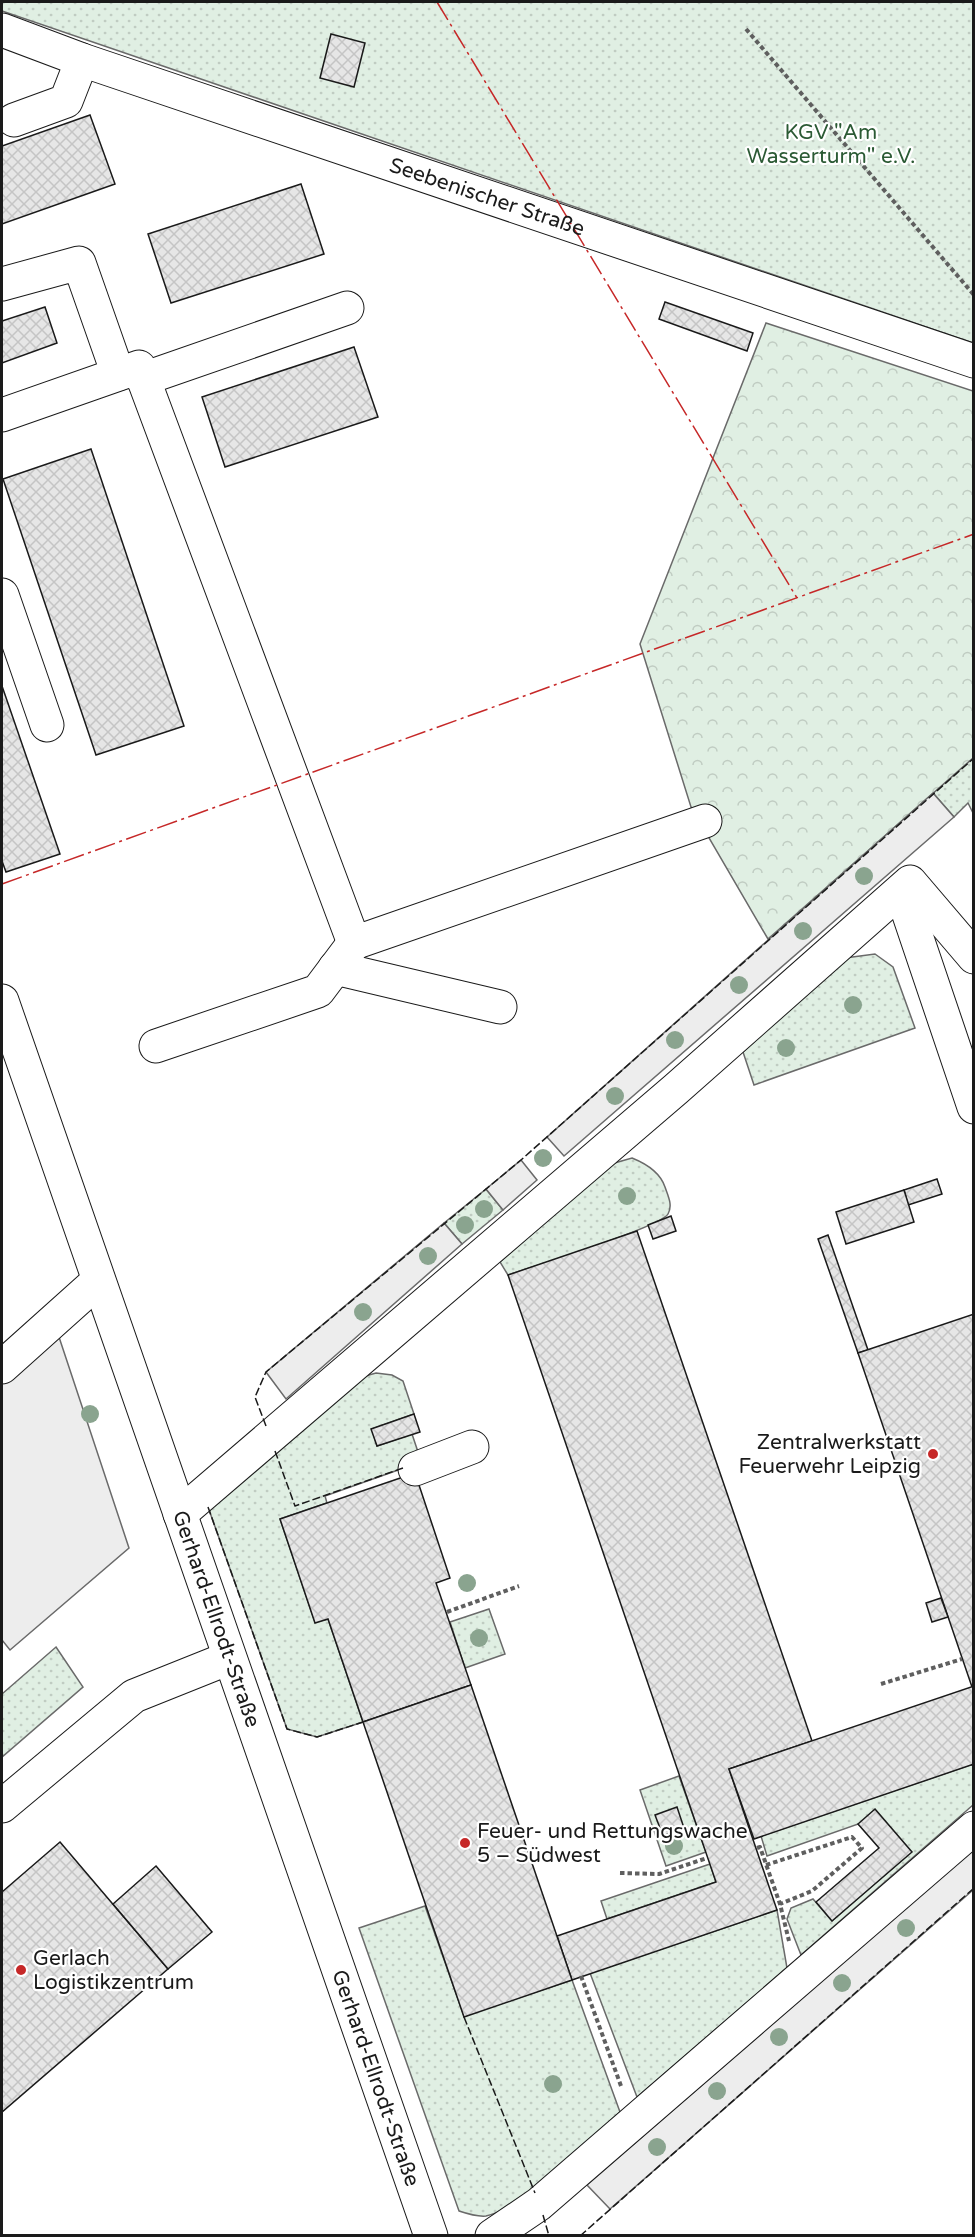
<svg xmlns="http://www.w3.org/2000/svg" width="975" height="2237" viewBox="0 0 975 2237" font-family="'Varela Round',sans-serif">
  <defs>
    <pattern id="grass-dots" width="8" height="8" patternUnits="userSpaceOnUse" patternTransform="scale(1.5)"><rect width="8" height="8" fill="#e0efe3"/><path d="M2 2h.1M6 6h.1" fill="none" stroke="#c0ccc2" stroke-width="1.8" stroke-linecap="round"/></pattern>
    <pattern id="forest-crowns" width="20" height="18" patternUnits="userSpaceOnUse" patternTransform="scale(1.5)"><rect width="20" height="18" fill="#e0efe3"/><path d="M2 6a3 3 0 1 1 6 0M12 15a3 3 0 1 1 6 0" fill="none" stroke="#c0ccc2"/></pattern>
    <pattern id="building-cross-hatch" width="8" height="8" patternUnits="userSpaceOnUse" patternTransform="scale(1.5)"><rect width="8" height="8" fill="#e6e6e6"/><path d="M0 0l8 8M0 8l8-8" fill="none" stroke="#c5c5c5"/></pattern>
  </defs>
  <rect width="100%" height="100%" fill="#fff"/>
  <g fill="url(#grass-dots)" stroke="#6a6a6a" stroke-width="1.5">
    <polygon points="2,2 973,2 973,343 2,11"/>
    <polygon points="973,758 973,813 968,803 954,817 933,793"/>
    <polygon points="875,954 893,967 915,1028 754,1085 743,1052 845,958"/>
    <path d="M632,1158C647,1164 660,1172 665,1187C668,1196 673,1205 668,1214C661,1227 531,1267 508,1275L500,1262L611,1164Z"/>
    <polygon points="486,1189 503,1210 462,1244 444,1223"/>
    <polygon points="376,1373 392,1375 403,1381 414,1414 372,1429 377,1446 412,1434 419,1455 412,1465 325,1496 327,1503 280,1519 315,1622 328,1619 363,1722 317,1737 287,1729 208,1507 362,1377"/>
    <polygon points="489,1609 505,1654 465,1668 450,1622"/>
    <polygon points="56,1647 83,1687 2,1757 2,1694"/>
    <polygon points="973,1764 973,1805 801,1955 787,1919 791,1908 813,1899 832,1921 911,1852 858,1824 767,1856 761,1836"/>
    <polygon points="679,1776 706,1852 666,1866 640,1790"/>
    <polygon points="710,1864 716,1882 607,1919 601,1901"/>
    <path d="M425,1906L464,2016L572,1980L620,2112C592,2136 519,2211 486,2216C477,2217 468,2214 459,2211L359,1928Z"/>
    <polygon points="777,1910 787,1968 637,2097 590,1973"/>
  </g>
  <polygon fill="url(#forest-crowns)" stroke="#6a6a6a" stroke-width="1.5" points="766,323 973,391 973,758 768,939 691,807 640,644"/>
  <g fill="#ededed" stroke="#6a6a6a" stroke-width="1.5">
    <polygon points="933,793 954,817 564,1156 547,1137"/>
    <polygon points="521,1160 537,1180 503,1210 486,1189"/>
    <polygon points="444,1223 462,1244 286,1399 266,1372"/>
    <polygon points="58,1334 129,1548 10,1650 2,1640 2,1383"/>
    <polygon points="973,1849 973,1890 610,2209 587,2185"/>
  </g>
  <g fill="url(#building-cross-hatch)" stroke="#1a1a1a" stroke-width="1.5">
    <polygon points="331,34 365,43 354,87 320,78"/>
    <polygon points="90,115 115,184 2,224 2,146"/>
    <polygon points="301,184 324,254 171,303 148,234"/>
    <polygon points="665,302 753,333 747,351 659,319"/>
    <polygon points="45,307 57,343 2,363 2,321"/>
    <polygon points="354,347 378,417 225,467 202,397"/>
    <polygon points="91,449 184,726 96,755 3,479"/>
    <polygon points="2,686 60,854 6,872 2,861"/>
    <polygon points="937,1179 942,1194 908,1205 904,1190"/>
    <polygon points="904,1190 914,1222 846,1244 836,1212"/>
    <polygon points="671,1216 676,1231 653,1239 648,1225"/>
    <polygon points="637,1231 812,1741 729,1769 777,1910 572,1980 557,1936 716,1882 508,1275"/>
    <polygon points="828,1235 868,1350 858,1353 818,1239"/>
    <polygon points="974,1314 974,1686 972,1687 858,1353"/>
    <polygon points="414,1414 420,1432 377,1446 371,1429"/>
    <polygon points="415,1473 450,1578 436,1583 471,1685 363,1722 328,1619 315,1623 280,1519"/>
    <polygon points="941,1598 948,1617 932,1622 926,1603"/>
    <polygon points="471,1685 572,1980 464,2017 363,1722"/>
    <polygon points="974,1686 974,1764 754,1839 729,1769"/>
    <polygon points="677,1807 684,1828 663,1836 655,1815"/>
    <polygon points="875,1809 912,1852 832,1921 816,1902 879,1848 858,1824"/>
    <polygon points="60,1842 168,1969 2,2112 2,1892"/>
    <polygon points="156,1866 212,1932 168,1969 113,1904"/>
  </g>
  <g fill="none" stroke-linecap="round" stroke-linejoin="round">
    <defs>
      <g id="minor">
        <path id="s1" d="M2,30L82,60L974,361"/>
        <polyline points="14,120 66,101 82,60"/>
        <polyline points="2,284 79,263 118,374"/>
        <polyline points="143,379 347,308"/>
        <polyline points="2,415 139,367 354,943 705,821"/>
        <polyline points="2,595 47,725"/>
        <polyline points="901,891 974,1107"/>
        <polyline points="335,968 500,1007"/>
        <polyline points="156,1046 318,991 354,943"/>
        <polyline points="2,1367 98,1281"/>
        <polyline points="415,1469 472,1447"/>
        <polyline points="180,1514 676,1089 910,882 974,957"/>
        <polyline points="2,1806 134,1696 229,1658"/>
        <polyline points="492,2236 539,2204 974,1828"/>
      </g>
      <g id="major">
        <path id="s2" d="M2,1001L431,2236"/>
      </g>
    </defs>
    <use href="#minor" stroke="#1a1a1a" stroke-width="35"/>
    <use href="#major" stroke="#1a1a1a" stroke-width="35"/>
    <g stroke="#5f5f5f" stroke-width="4" stroke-dasharray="4.5 3" stroke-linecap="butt">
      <polyline points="746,29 974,295"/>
      <polyline points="447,1612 519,1586"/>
      <polyline points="881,1684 962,1659"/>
      <polyline points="757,1848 760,1847 780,1904 789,1941"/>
      <polyline points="766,1865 852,1837 862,1848 812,1891 780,1904"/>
      <polyline points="620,1873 659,1874 707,1858"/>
      <polyline points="581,1976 621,2086"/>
    </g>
    <use href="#minor" stroke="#fff" stroke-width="33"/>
    <use href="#major" stroke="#fff" stroke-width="33"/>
    <g stroke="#1a1a1a" stroke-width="1.5" stroke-dasharray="8 3" stroke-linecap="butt">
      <polyline points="266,1426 255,1397 266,1372 521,1160 974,758"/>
      <polyline points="275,1451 295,1506 403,1468"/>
      <polyline points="208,1507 287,1729 317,1737 363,1722"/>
      <polyline points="464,2017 535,2193"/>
      <polyline points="543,2215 549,2236"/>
      <polyline points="580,2236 974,1888"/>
    </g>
    <g stroke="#c62828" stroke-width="1.5" stroke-dasharray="21 4.5 3 4.5" stroke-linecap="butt">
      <polyline points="437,2 797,598"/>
      <polyline points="2,884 974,534"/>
    </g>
  </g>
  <g fill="#8aa48f">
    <circle cx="864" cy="876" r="9"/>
    <circle cx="803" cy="931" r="9"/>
    <circle cx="739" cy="985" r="9"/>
    <circle cx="853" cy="1005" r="9"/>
    <circle cx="675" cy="1040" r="9"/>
    <circle cx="786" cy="1048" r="9"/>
    <circle cx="615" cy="1096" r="9"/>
    <circle cx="543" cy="1158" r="9"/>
    <circle cx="627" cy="1196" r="9"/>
    <circle cx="484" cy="1209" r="9"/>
    <circle cx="465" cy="1225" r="9"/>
    <circle cx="428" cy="1256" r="9"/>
    <circle cx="363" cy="1312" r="9"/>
    <circle cx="90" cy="1414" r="9"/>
    <circle cx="467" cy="1583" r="9"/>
    <circle cx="479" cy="1638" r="9"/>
    <circle cx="674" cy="1846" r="9"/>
    <circle cx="906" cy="1928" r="9"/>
    <circle cx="842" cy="1983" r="9"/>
    <circle cx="779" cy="2037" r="9"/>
    <circle cx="553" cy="2084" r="9"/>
    <circle cx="717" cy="2091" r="9"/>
    <circle cx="657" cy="2147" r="9"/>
  </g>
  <g fill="#c62828" stroke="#fff" stroke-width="2">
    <circle cx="933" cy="1454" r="6"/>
    <circle cx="465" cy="1843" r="6"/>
    <circle cx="21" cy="1970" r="6"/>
  </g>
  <g text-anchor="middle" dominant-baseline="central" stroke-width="4.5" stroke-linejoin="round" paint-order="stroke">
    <g font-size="21" fill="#2b5a34" stroke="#fff">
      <text x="831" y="132">KGV "Am<tspan x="831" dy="24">Wasserturm" e.V.</tspan></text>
    </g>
    <g font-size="21" fill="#1a1a1a" stroke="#fff">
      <text stroke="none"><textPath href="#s1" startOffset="513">Seebenischer Straße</textPath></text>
      <text stroke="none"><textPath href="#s2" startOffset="654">Gerhard-Ellrodt-Straße</textPath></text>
      <text stroke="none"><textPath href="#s2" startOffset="1140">Gerhard-Ellrodt-Straße</textPath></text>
    </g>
    <g font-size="21" fill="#1a1a1a" stroke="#fff" text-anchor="start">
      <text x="921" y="1442" text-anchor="end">Zentralwerkstatt<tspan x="921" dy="24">Feuerwehr Leipzig</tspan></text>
      <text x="477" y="1831">Feuer- und Rettungswache<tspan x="477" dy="24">5 – Südwest</tspan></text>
      <text x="33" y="1958">Gerlach<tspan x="33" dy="24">Logistikzentrum</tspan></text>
    </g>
  </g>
  <rect width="975" height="2237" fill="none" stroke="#1a1a1a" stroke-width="6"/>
</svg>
